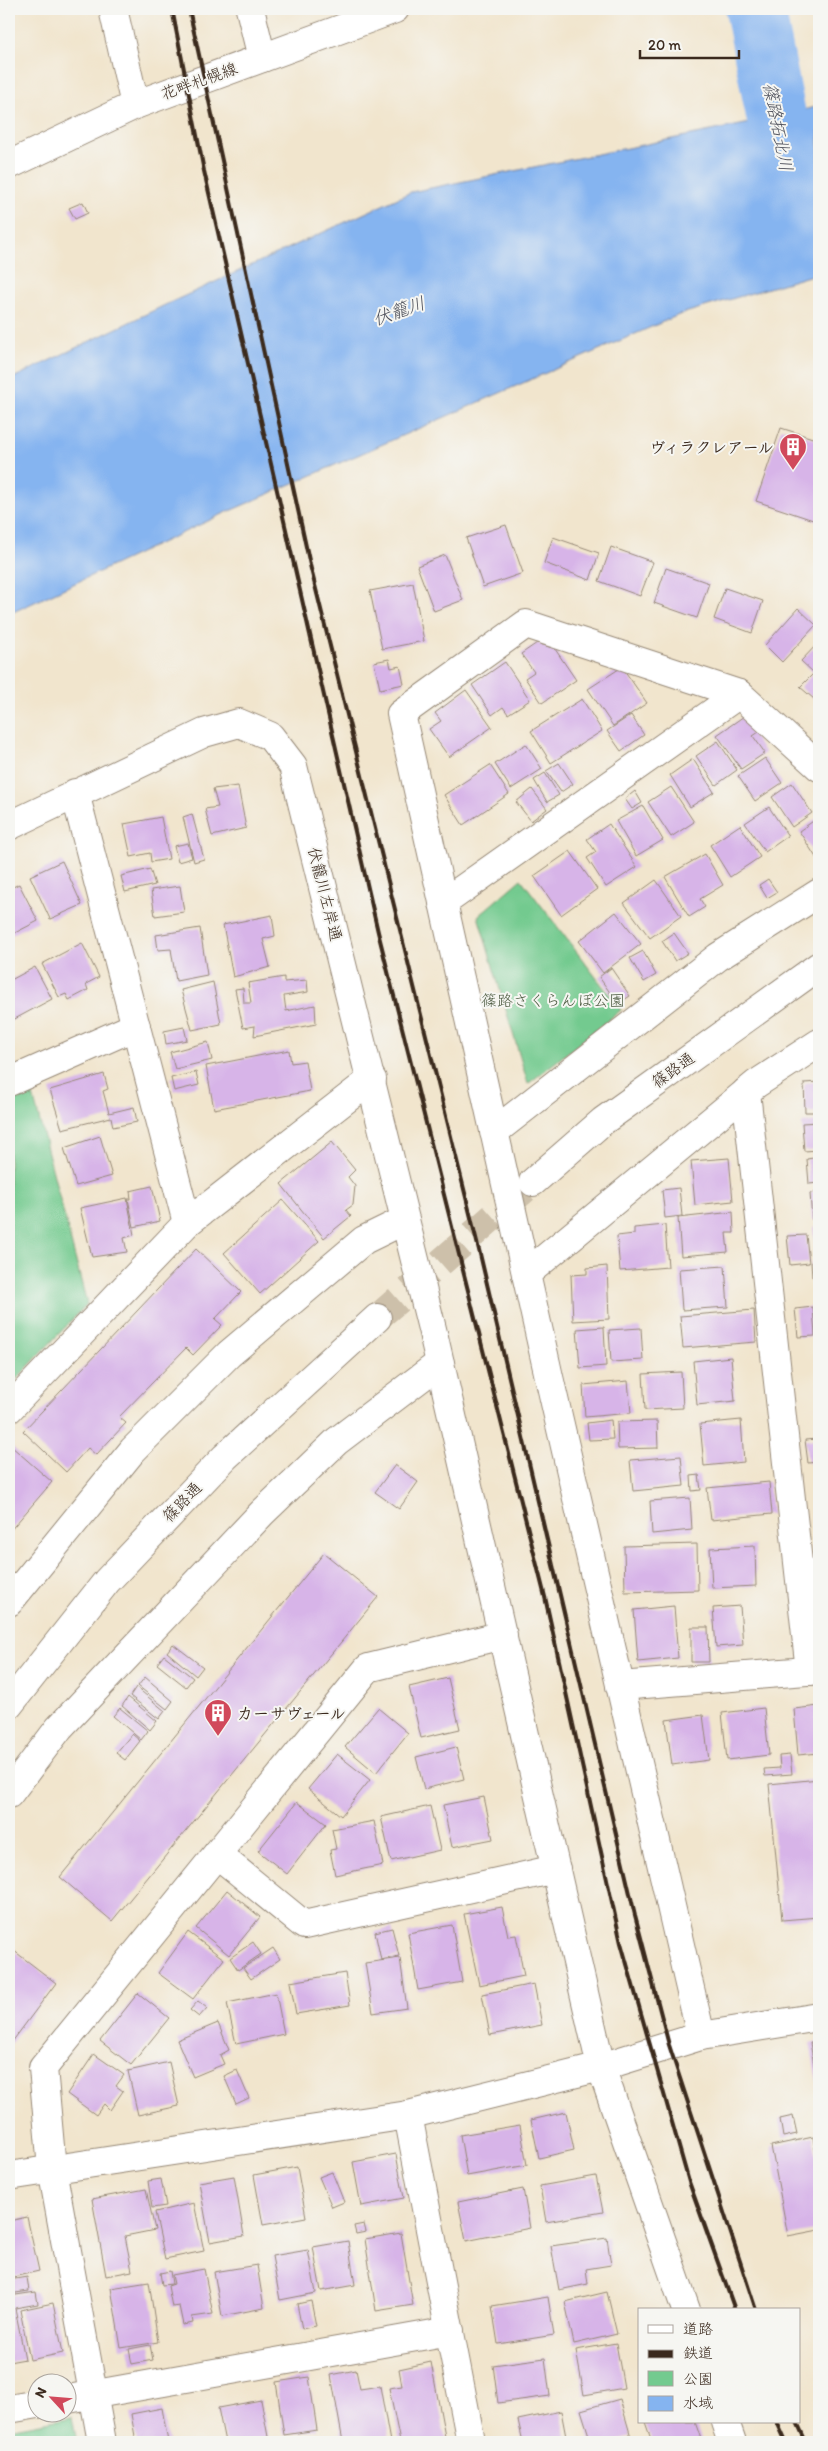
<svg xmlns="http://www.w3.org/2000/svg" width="828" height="2451" viewBox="0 0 828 2451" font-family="Itim,'Klee One',sans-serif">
  <rect width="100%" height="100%" fill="#f6f6f2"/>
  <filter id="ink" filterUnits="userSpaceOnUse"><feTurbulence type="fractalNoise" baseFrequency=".02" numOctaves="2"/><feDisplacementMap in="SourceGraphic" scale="10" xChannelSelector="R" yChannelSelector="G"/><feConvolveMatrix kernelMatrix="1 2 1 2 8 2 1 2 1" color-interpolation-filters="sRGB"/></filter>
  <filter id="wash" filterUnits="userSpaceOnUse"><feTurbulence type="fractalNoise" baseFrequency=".0096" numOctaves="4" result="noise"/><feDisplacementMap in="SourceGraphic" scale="20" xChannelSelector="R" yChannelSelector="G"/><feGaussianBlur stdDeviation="1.12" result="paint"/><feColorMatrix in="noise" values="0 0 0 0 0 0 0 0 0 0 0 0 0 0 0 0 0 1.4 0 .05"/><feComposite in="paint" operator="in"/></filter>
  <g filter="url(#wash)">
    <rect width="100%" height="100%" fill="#f1e5cd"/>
    <g fill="#73ca8f" stroke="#577a56">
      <polygon points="521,879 621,1010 528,1084 478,916"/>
      <polygon points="31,1087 87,1304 9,1387 9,1098"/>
      <polygon points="72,2417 77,2442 9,2442 9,2429"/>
    </g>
    <polygon fill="#85b4f0" stroke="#606f87" points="819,106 819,273 681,314 225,513 9,614 9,380 165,305 411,192 755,122"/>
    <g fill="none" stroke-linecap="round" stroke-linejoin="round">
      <polyline stroke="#85b4f0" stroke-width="60" points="755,9 790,186"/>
    </g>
    <g id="blocks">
      <g fill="#d7b4e8">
        <polygon points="83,202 88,213 75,219 69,208"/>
        <polygon points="781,428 819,440 819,522 756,501"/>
        <polygon points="506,525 523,573 483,587 466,538"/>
        <polygon points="553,537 599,553 590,580 544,563"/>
        <polygon points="611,547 653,562 640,596 599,581"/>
        <polygon points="445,555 463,600 434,611 417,566"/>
        <polygon points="666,568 709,583 697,618 654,603"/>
        <polygon points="413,583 424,641 382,649 370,591"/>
        <polygon points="725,588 763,601 752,633 714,619"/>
        <polygon points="798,608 816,625 782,662 765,645"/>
        <polygon points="819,642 819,693 814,699 800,687 814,673 801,661"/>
        <polygon points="537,643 555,649 576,680 542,703 525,678 534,672 521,654"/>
        <polygon points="389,659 391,668 400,666 404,684 380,689 374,662"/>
        <polygon points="505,662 530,700 508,714 503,707 492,715 472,685"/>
        <polygon points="622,667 647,703 613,726 588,689"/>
        <polygon points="466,690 492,727 449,757 429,729 441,721 435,713"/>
        <polygon points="582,699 602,731 551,763 531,731"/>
        <polygon points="747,714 759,732 753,736 765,753 741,769 717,735"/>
        <polygon points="631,715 644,735 621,751 607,731"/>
        <polygon points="718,741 737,770 716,785 696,756"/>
        <polygon points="526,744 542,769 511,789 495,764"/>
        <polygon points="765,758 782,783 755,801 738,776"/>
        <polygon points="693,759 714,792 690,807 670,775"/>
        <polygon points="559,763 573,784 561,792 546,771"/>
        <polygon points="490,765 509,794 463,825 444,795"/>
        <polygon points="545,773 559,795 547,802 534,780"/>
        <polygon points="792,783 812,813 792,827 772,797"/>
        <polygon points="238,786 246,828 212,836 205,809 218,807 213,789"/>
        <polygon points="671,787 694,822 671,837 648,802"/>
        <polygon points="532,789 547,809 531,821 516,802"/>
        <polygon points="635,791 642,803 632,809 625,799"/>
        <polygon points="643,806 663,840 636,856 616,821"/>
        <polygon points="769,807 788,836 765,852 745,823"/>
        <polygon points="192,814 204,859 194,862 183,817"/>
        <polygon points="161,817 169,859 151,862 150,853 131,857 124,824"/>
        <polygon points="819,817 819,857 817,859 799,831"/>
        <polygon points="609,824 637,867 606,887 587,858 596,852 587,839"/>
        <polygon points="740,825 760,857 730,877 710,845"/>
        <polygon points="188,843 192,858 178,862 174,846"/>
        <polygon points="570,851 597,889 561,915 534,876"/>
        <polygon points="705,854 723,885 700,899 705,907 689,917 665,877"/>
        <polygon points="62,861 82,905 50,919 30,876"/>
        <polygon points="150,869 155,885 125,892 121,876"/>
        <polygon points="768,879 777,892 767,898 759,885"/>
        <polygon points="656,880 681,916 650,938 624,903"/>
        <polygon points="19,884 38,921 9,936 9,889"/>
        <polygon points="180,886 184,912 155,916 151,890"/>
        <polygon points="616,912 641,944 603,973 579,941"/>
        <polygon points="272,915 275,936 263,939 270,967 233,977 223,925"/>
        <polygon points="200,928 207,975 176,981 171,949 158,950 156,935"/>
        <polygon points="674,933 688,953 675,961 662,941"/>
        <polygon points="82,943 99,977 86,984 88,990 69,1000 66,994 59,997 42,964"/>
        <polygon points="643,951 656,975 644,982 630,958"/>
        <polygon points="35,967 52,999 11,1021 9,1017 9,981"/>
        <polygon points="611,968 630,996 618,1004 599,977"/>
        <polygon points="284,977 284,982 307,980 308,992 284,996 286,1011 315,1005 316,1024 254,1036 255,1026 243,1028 235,989 243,988 244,1003 251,1003 248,983"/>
        <polygon points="213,982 221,1024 192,1030 181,990"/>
        <polygon points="184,1027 187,1040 166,1044 164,1031"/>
        <polygon points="208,1042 212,1060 175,1069 170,1052"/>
        <polygon points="289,1050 291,1063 305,1061 310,1091 214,1109 206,1066"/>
        <polygon points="196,1072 199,1085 174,1091 171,1078"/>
        <polygon points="104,1074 108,1089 103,1091 109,1113 134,1107 137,1122 113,1127 111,1117 62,1129 50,1090"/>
        <polygon points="819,1082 819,1112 805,1112 804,1083"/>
        <polygon points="819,1122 819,1150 804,1151 802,1123"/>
        <polygon points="100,1136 112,1176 76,1186 64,1148"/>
        <polygon points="332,1142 355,1170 348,1177 355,1186 353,1205 346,1210 351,1216 324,1238 281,1184"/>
        <polygon points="819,1157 819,1183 809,1184 807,1159"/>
        <polygon points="729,1158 733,1201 695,1205 691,1161"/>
        <polygon points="152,1186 160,1221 134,1227 128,1199 131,1199 130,1191"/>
        <polygon points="679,1188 682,1216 665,1218 662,1190"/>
        <polygon points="819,1192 819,1220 812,1220 810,1193"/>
        <polygon points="127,1198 134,1235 124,1238 127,1252 92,1257 80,1208"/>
        <polygon points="283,1200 319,1241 260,1294 224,1253"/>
        <polygon points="733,1212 734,1233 726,1233 728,1252 681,1256 678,1218"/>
        <polygon points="665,1225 668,1267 620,1271 617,1236 634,1234 634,1228"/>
        <polygon points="819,1226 819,1256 816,1256 813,1227"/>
        <polygon points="806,1235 809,1263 790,1265 787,1236"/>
        <polygon points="196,1249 241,1292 215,1319 222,1325 193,1355 186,1348 119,1417 126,1423 96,1455 88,1448 66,1472 23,1431"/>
        <polygon points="819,1261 819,1276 812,1277 811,1262"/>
        <polygon points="607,1266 609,1319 573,1321 571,1275 587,1274 587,1268"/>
        <polygon points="725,1266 728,1307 682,1310 679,1269"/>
        <polygon points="813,1307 815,1336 798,1337 795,1309"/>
        <polygon points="754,1310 756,1342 683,1348 680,1316"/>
        <polygon points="604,1327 606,1366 580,1368 577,1329"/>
        <polygon points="641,1328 643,1360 611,1362 609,1330"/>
        <polygon points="731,1357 735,1401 697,1405 693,1361"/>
        <polygon points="681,1372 683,1408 645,1410 643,1374"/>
        <polygon points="628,1381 631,1413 585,1417 583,1385"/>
        <polygon points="611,1420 613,1439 589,1440 587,1423"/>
        <polygon points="741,1420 744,1462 704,1466 700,1424"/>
        <polygon points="657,1421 658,1448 618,1449 617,1422"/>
        <polygon points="816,1439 818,1462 808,1463 805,1440"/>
        <polygon points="11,1446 52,1482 9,1532 9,1449"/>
        <polygon points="681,1456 684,1486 633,1491 630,1460"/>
        <polygon points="395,1465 418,1482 399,1509 375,1492"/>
        <polygon points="699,1475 701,1490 692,1491 691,1476"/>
        <polygon points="769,1482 772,1514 711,1520 707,1488"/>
        <polygon points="690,1498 692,1530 652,1534 650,1501"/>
        <polygon points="697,1544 698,1590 625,1592 624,1546"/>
        <polygon points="755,1546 756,1586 712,1588 710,1548"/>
        <polygon points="324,1553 378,1597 112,1921 60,1877"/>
        <polygon points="674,1606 678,1658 638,1662 634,1610"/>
        <polygon points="740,1606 743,1645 716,1647 713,1608"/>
        <polygon points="691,1627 708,1627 709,1662 691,1662"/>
        <polygon points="173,1644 203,1667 196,1676 167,1652"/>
        <polygon points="164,1655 193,1678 186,1687 157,1664"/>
        <polygon points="145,1677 173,1701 167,1709 138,1686"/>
        <polygon points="448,1678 460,1729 421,1738 409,1687"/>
        <polygon points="136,1687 165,1711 159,1719 130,1696"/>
        <polygon points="128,1697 157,1721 150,1730 122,1706"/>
        <polygon points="819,1706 819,1753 798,1755 794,1709"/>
        <polygon points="120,1708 148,1731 141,1740 113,1716"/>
        <polygon points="378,1708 408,1733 376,1773 345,1747"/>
        <polygon points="764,1708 769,1755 727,1760 722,1713"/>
        <polygon points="703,1715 709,1760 672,1765 666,1720"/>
        <polygon points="132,1734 140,1741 125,1760 116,1753"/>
        <polygon points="456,1747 464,1779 424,1789 416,1757"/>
        <polygon points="337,1754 370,1780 341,1816 308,1789"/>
        <polygon points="790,1755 792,1774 765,1776 764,1769 780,1768 779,1756"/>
        <polygon points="819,1779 819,1917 782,1920 769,1784"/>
        <polygon points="484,1797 493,1839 452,1847 443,1805"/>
        <polygon points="297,1802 326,1824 287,1874 258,1851"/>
        <polygon points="430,1806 440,1850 391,1861 381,1817"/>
        <polygon points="374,1821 383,1865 335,1875 330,1850 336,1849 332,1829"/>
        <polygon points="227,1890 260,1917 229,1955 196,1928"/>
        <polygon points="502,1907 508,1936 516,1935 524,1976 479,1985 464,1914"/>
        <polygon points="452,1925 462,1982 418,1990 408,1933"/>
        <polygon points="392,1928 399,1956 381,1960 375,1932"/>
        <polygon points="188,1932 224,1959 193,1999 158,1973"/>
        <polygon points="253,1942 261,1954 238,1970 230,1958"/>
        <polygon points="9,1947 56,1983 9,2046"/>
        <polygon points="273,1948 280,1959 251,1979 243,1968"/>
        <polygon points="400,1958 407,2008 373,2013 365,1963"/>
        <polygon points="345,1973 350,2005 296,2014 290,1982"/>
        <polygon points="534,1984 542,2025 490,2035 482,1994"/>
        <polygon points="138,1993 169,2018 131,2065 100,2041"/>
        <polygon points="276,1993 284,2034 236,2044 227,2003"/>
        <polygon points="198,2001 207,2008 199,2017 190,2010"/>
        <polygon points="218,2023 229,2050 220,2055 224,2064 193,2077 177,2040"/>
        <polygon points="819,2041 819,2086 818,2086 810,2043"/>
        <polygon points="94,2054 124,2075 116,2086 123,2091 110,2110 104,2104 96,2115 67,2094"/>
        <polygon points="169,2062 179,2106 138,2115 128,2071"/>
        <polygon points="237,2070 249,2098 236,2104 224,2076"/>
        <polygon points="566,2112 574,2150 539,2158 531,2120"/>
        <polygon points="793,2116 797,2134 783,2137 780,2119"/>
        <polygon points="520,2125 527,2165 467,2176 460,2135"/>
        <polygon points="813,2137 819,2169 819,2230 788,2236 771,2146"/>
        <polygon points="396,2154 404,2198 361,2206 353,2162"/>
        <polygon points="297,2167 306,2217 263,2225 254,2175"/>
        <polygon points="332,2172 344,2202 332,2207 319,2177"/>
        <polygon points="234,2176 244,2236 210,2242 199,2182"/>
        <polygon points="596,2176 603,2212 546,2222 540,2186"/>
        <polygon points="161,2179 166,2206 152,2208 148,2181"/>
        <polygon points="146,2189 155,2230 125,2236 132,2271 106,2276 92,2199"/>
        <polygon points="523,2189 530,2228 466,2241 458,2202"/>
        <polygon points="194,2203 204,2251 165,2259 155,2212"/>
        <polygon points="27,2217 39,2271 9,2278 9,2221"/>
        <polygon points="364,2224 366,2232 356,2234 354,2226"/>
        <polygon points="401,2233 413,2305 376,2311 365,2239"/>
        <polygon points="607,2238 611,2265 586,2269 588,2284 559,2290 551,2246"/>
        <polygon points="348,2241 355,2285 321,2291 313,2247"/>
        <polygon points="308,2250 316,2293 280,2300 272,2256"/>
        <polygon points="257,2265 264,2308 222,2316 214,2272"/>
        <polygon points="204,2269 213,2314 192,2317 193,2323 183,2325 179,2306 172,2307 168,2286 174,2284 172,2275"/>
        <polygon points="170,2271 172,2284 162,2285 160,2273"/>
        <polygon points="27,2277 29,2291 9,2294 9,2280"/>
        <polygon points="149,2282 158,2342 121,2348 111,2288"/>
        <polygon points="36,2292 38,2304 15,2308 25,2359 9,2362 9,2296"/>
        <polygon points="607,2292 617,2334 574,2344 565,2302"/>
        <polygon points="548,2297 554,2335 498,2344 492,2306"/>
        <polygon points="311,2301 316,2326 302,2329 297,2304"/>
        <polygon points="53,2303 63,2353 30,2360 20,2310"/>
        <polygon points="616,2343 624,2388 584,2395 576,2350"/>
        <polygon points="150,2345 153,2360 132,2364 129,2349"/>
        <polygon points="545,2358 550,2396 498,2403 493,2365"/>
        <polygon points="431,2362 446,2442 400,2442 389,2388 402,2386 399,2369"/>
        <polygon points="356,2370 360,2389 380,2386 390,2442 343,2442 331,2375"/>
        <polygon points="309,2377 317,2430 284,2435 276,2382"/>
        <polygon points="620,2399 631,2437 613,2442 591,2442 581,2410"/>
        <polygon points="261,2400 269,2442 225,2442 218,2408"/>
        <polygon points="162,2408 168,2442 136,2442 131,2414"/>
        <polygon points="561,2411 567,2442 523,2442 518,2420"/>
        <polygon points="645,2422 695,2422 702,2442 652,2442"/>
      </g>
    </g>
  </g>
  <g filter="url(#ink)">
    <use href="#blocks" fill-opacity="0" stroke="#968876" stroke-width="1"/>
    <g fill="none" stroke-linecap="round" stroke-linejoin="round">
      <polyline stroke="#cdc0aa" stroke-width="28" stroke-dasharray="28 14" stroke-linecap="butt" points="377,1318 533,1182"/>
      <defs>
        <g id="minor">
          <polyline points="250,9 262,58"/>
          <polyline points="75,793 187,1223"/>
          <polyline points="443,903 739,694"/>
          <polyline points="9,1082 136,1026"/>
          <polyline points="746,1092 810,1671"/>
          <polyline points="494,1132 718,957 819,893"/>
          <polyline points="526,1274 756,1084 819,1043"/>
          <polyline points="9,1409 187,1223 372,1079"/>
          <polyline points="9,1602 133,1450 229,1354 364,1240 405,1220"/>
          <polyline points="620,1686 819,1670"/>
          <polyline points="9,1794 59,1728 262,1513 337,1441 440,1363"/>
          <polyline points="217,1854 304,1925 556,1869"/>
          <polyline points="701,2036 549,1377 401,714 526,624 739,694 819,767"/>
          <polyline points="408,2115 471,2442"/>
          <polyline points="9,2176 408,2115 601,2067 434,1337"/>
          <polyline points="686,2310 601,2067 701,2036 819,2017"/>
          <polyline points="68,2399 450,2331"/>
          <polyline points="9,2409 38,2404"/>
          <polyline points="725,2422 732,2442"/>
          <polyline points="102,2442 52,2169 43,2068 368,1668 503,1635"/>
        </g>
        <g id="tertiary">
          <polyline points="113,9 135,105"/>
          <polyline points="9,826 204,733 239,723 270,736 293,766 434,1337"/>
        </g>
        <g id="secondary">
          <polyline points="9,165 135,105 395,9"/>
          <polyline points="533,1182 603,1121 819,966"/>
          <polyline points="9,1705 107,1581 225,1457 377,1318"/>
        </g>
      </defs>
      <use href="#minor" stroke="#968876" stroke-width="30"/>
      <use href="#tertiary" stroke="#968876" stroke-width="30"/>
      <use href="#secondary" stroke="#968876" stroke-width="30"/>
      <use href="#minor" stroke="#fff" stroke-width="28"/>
      <use href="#tertiary" stroke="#fff" stroke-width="28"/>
      <use href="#secondary" stroke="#fff" stroke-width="28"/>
      <g stroke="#3b2a1e" stroke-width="4">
        <polyline points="172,9 204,171 378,932 545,1597 621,1943 689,2182 735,2310"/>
        <polyline points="189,9 310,565 480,1254 635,1915 669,2045 756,2310"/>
        <polyline points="777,2422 786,2442"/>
        <polyline points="797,2422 806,2442"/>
      </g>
    </g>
  </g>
  <defs>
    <symbol id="building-pin" viewBox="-11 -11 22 30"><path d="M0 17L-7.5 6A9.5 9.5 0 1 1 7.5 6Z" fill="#d1495b" stroke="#f6f6f2"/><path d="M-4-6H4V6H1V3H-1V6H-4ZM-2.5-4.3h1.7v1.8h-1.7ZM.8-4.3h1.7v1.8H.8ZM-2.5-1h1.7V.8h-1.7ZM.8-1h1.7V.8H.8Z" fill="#fff"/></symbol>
  </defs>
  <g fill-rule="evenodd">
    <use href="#building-pin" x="777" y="431" width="32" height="43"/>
    <use href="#building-pin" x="202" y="1697" width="32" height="43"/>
  </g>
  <g text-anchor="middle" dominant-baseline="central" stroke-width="4" stroke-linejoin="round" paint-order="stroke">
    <g font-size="16" fill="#3b2a1e" stroke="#f6f6f2">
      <text transform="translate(199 81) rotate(-20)">花畔札幌線</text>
      <text transform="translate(325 894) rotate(76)">伏籠川左岸通</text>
      <text transform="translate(673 1070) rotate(-36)">篠路通</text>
      <text transform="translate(182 1502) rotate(-46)">篠路通</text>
    </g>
    <g font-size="16" font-weight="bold" fill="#3b2a1e" stroke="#f6f6f2" text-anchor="end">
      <text x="774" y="447">ヴィラクレアール</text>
      <text x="237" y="1713" text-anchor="start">カーサヴェール</text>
    </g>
    <g font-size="16" fill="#4c5a40" stroke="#f6f6f2">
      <text x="553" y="1000">篠路さくらんぼ公園</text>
    </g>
    <g font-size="18" font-style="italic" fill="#51535d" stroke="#f6f6f2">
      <text transform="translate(778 127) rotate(79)">篠路拓北川</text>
      <text transform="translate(399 311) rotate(-19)">伏籠川</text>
    </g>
  </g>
  <rect width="828" height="2451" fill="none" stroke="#f6f6f2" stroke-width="30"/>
  <rect x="638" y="2308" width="162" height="115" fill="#f6f6f2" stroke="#aba49d"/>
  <rect x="648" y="2325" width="25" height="8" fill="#ffffff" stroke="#aba49d"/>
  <text x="683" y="2334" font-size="15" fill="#3b2a1e">道路</text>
  <rect x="648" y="2350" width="25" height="8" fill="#3b2a1e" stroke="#aba49d"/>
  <text x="683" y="2358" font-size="15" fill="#3b2a1e">鉄道</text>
  <rect x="648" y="2371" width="25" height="15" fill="#73ca8f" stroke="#aba49d"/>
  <text x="683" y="2384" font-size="15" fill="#3b2a1e">公園</text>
  <rect x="648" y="2396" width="25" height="15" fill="#85b4f0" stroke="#aba49d"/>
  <text x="683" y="2408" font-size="15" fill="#3b2a1e">水域</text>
  <g transform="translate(52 2398) rotate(296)"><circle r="24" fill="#f6f6f2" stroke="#aba49d"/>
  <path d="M0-4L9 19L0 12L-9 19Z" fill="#d1495b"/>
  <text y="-8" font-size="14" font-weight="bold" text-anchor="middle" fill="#3b2a1e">N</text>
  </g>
  <path d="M640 50v8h99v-8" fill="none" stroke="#3b2a1e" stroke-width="2.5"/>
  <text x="648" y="50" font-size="15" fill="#3b2a1e" stroke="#f6f6f2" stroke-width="4" paint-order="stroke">20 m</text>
</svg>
